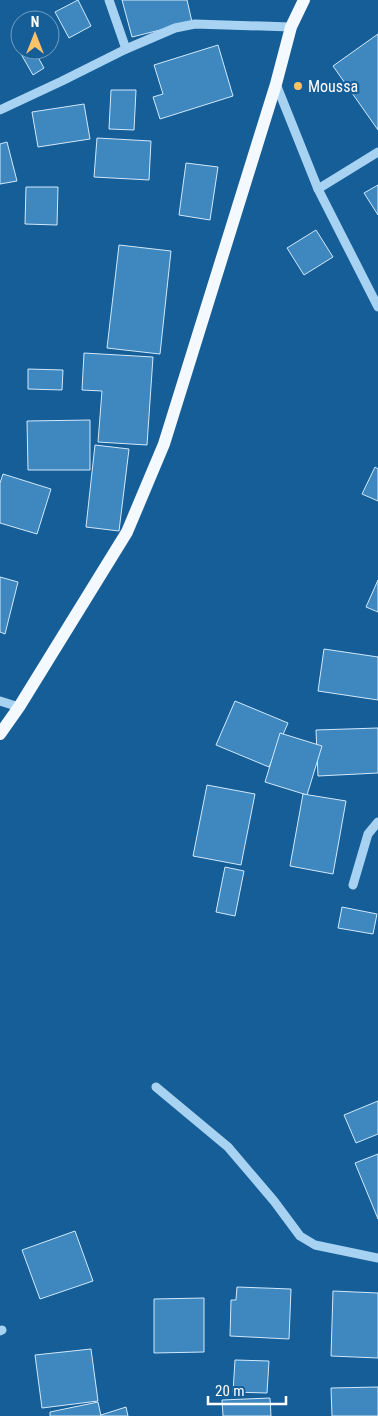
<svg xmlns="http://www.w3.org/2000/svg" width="378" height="1416" viewBox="0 0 378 1416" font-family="'Roboto Condensed',sans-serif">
  <rect width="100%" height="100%" fill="#165e97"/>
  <g fill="#3e87bf" stroke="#d0e9fc">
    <polygon points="78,0 91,26 69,38 55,12"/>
    <polygon points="122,0 187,0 192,22 132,37"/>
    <polygon points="378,34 378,130 333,66"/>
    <polygon points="218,45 233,96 160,119 153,97 163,94 154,65"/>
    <polygon points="29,50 34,50 44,68 33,75 21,54"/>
    <polygon points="111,90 136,90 134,130 109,129"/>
    <polygon points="84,104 90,139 38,147 32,112"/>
    <polygon points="97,138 151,141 149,180 94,177"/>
    <polygon points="7,142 17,181 0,184 0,144"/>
    <polygon points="186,163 218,167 210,220 179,215"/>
    <polygon points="378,185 378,215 364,193"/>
    <polygon points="26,187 58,187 57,225 25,224"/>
    <polygon points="316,230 333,257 304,275 287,248"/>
    <polygon points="119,245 171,251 160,354 107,348"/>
    <polygon points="84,353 153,357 147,445 98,442 102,391 82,390"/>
    <polygon points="28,369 63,370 62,390 28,389"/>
    <polygon points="90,420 90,470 28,470 27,421"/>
    <polygon points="95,445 129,449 119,531 86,527"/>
    <polygon points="375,467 378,469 378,501 362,494"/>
    <polygon points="3,474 51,489 37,534 0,523 0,483"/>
    <polygon points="0,577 18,582 5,634 0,632"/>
    <polygon points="378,580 378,612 366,607"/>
    <polygon points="324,649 378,657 378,700 318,691"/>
    <polygon points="235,701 288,723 269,767 216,745"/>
    <polygon points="378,728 378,773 318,776 316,730"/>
    <polygon points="280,733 322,746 307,795 265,782"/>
    <polygon points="207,785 255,794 241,865 193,856"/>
    <polygon points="303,794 346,801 333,874 290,866"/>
    <polygon points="225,867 244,871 235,916 216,912"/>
    <polygon points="342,907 377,914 373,934 338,928"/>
    <polygon points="378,1101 378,1134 356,1143 344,1115"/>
    <polygon points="378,1154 378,1219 355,1163"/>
    <polygon points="75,1231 93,1281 40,1299 22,1250"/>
    <polygon points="237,1287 291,1289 289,1339 230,1336 231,1300 236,1300"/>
    <polygon points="333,1291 378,1293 378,1358 331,1356"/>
    <polygon points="204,1298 204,1352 154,1353 154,1299"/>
    <polygon points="91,1349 98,1401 42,1408 35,1355"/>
    <polygon points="235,1360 269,1361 267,1393 233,1392"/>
    <polygon points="378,1387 378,1416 332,1416 331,1388"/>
    <polygon points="270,1398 271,1416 223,1416 222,1400"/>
    <polygon points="98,1402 101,1416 50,1416 50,1412"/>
    <polygon points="126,1407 128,1416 101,1416 101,1415"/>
  </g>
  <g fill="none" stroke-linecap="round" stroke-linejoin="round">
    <g stroke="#a8d2f2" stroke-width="9">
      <polyline points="109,0 126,49"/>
      <polyline points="276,84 318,189 378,307"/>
      <polyline points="0,110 62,81 126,49 175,28 195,24 291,27"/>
      <polyline points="318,189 378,152"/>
      <polyline points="0,701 19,707"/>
      <polyline points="353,885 368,834 378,822"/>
      <polyline points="156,1087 228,1147 274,1201 300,1236 315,1245 378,1258"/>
      <polyline points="0,1331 2,1330"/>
    </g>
    <polyline stroke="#f3f9ff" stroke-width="12" points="0,734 19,707 127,532 164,444 276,84 291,27 304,0"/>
  </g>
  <circle fill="#ffc269" stroke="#165e97" stroke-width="2" cx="298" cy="86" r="5"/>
  <g text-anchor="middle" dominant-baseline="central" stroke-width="4.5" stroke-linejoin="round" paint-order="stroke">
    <g font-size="16" fill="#fff" stroke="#165e97" text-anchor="start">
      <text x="308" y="86">Moussa</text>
    </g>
  </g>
  <g transform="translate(35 35)"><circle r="24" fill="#165e97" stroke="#739ec1"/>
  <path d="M0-4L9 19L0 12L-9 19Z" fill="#ffc269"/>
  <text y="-8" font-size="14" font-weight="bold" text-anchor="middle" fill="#ffffff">N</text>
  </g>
  <path d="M208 1396v8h78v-8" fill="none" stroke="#ffffff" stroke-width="2.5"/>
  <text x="215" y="1396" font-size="15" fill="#ffffff" stroke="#165e97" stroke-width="4" paint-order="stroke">20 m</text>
</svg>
